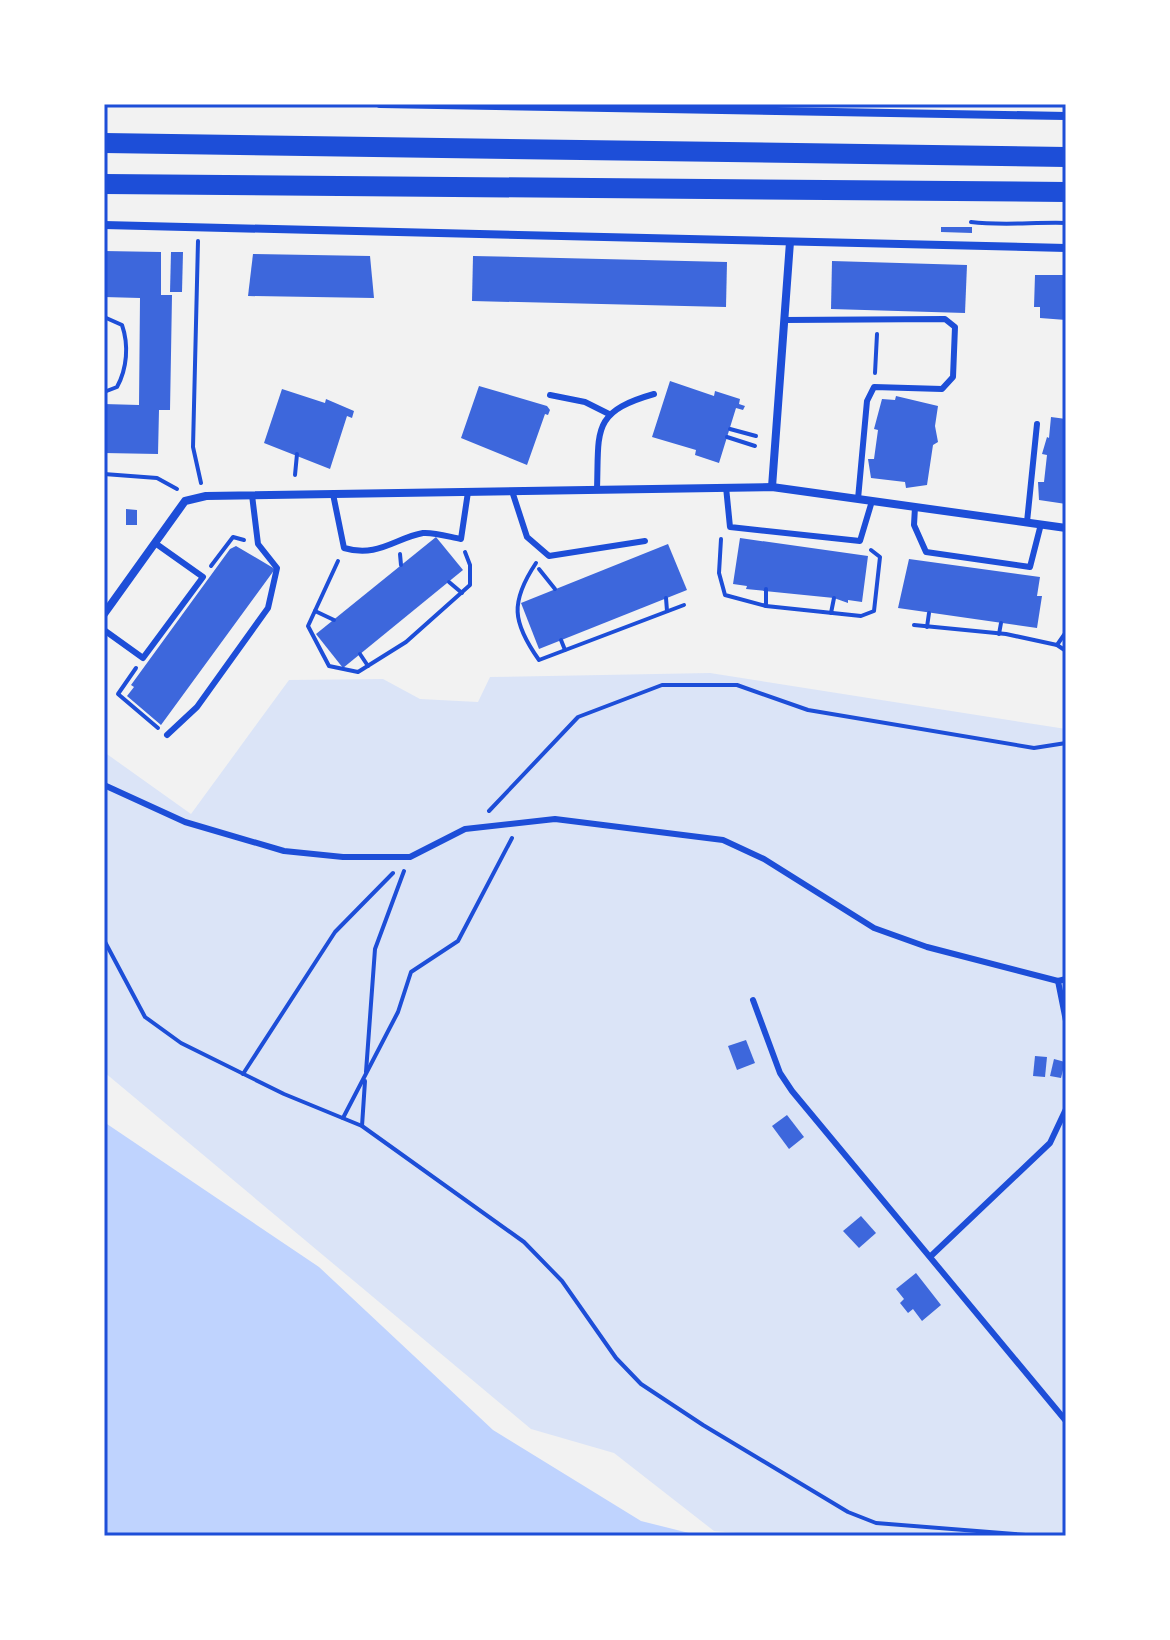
<svg xmlns="http://www.w3.org/2000/svg" width="1170" height="1640" viewBox="0 0 1170 1640" font-family="Quicksand,sans-serif">
  <rect width="100%" height="100%" fill="#f2f2f2"/>
  <polygon fill="#dbe4f7" points="710,673 1066,729 1066,1536 772,1536 714,1531 614,1453 531,1429 104,1072 104,752 191,814 289,680 383,679 420,699 478,702 490,677"/>
  <polygon fill="#bfd3fe" points="104,1122 319,1267 493,1430 641,1521 701,1536 104,1536"/>
  <g fill="#3d67dc">
    <polygon points="941,227 972,227 972,233 941,232"/>
    <polygon points="104,251 161,252 161,295 172,295 171,354 170,410 159,410 158,454 104,453 104,404 139,405 140,298 104,297"/>
    <polygon points="171,252 183,252 182,292 170,292"/>
    <polygon points="253,254 370,256 374,298 248,296"/>
    <polygon points="473,256 727,262 726,307 472,301"/>
    <polygon points="832,261 967,265 965,313 831,309"/>
    <polygon points="1035,275 1066,275 1066,320 1040,318 1040,307 1034,307"/>
    <polygon points="670,381 714,396 715,391 740,399 739,404 745,406 743,410 736,408 719,463 695,455 696,450 652,437"/>
    <polygon points="479,386 547,406 550,410 548,415 545,414 527,465 461,438"/>
    <polygon points="282,389 325,403 326,399 354,411 352,418 347,416 330,469 264,443"/>
    <polygon points="896,396 938,406 935,426 938,442 933,445 927,485 906,488 905,482 871,478 868,459 874,459 878,430 874,429 882,399 895,400"/>
    <polygon points="1051,417 1066,419 1066,504 1039,500 1038,482 1044,482 1047,455 1042,454 1047,437 1049,438"/>
    <polygon points="126,509 137,510 137,525 126,525"/>
    <polygon points="436,537 463,570 343,668 316,634"/>
    <polygon points="740,538 868,556 862,602 848,600 848,603 834,598 746,589 747,586 733,584"/>
    <polygon points="668,544 687,590 539,649 521,603"/>
    <polygon points="236,546 275,569 161,725 127,696 134,687 131,685 230,549"/>
    <polygon points="909,559 1040,577 1037,596 1042,596 1037,628 898,608"/>
    <polygon points="746,1040 755,1063 737,1070 728,1046"/>
    <polygon points="1035,1056 1047,1057 1045,1077 1033,1076"/>
    <polygon points="1054,1059 1065,1062 1061,1078 1050,1076"/>
    <polygon points="787,1115 804,1137 789,1149 772,1126"/>
    <polygon points="861,1216 876,1233 859,1248 843,1231"/>
    <polygon points="916,1273 941,1305 922,1321 913,1309 908,1313 900,1303 904,1299 896,1289"/>
  </g>
  <g fill="none" stroke-linecap="round" stroke-linejoin="round">
    <g stroke="#1d4ed8" stroke-width="4">
      <path d="M971,222C1002,226 1034,222 1066,223"/>
      <polyline points="198,241 193,447 201,483"/>
      <path d="M104,317L122,325C129,345 127,369 117,387L104,392"/>
      <polyline points="875,373 877,334"/>
      <polyline points="730,429 756,436"/>
      <polyline points="727,437 755,446"/>
      <polyline points="104,474 157,478 177,489"/>
      <polyline points="295,475 297,454"/>
      <polyline points="721,539 719,573 725,595 766,606 861,616 874,611 880,557 871,550"/>
      <polyline points="400,554 401,565"/>
      <polyline points="338,561 308,626 329,666 358,672 406,642 470,585 470,565 465,552"/>
      <path d="M536,563C510,602 512,622 539,660L684,605"/>
      <polyline points="211,566 233,537 244,540"/>
      <polyline points="539,569 555,589"/>
      <polyline points="449,582 462,593"/>
      <polyline points="766,589 766,606"/>
      <polyline points="666,598 667,611"/>
      <polyline points="315,611 334,620"/>
      <polyline points="831,613 834,598"/>
      <polyline points="914,625 1006,634 1057,645"/>
      <polyline points="927,627 929,613"/>
      <polyline points="1066,632 1057,645 1066,651"/>
      <polyline points="999,634 1001,623"/>
      <polyline points="561,640 565,650"/>
      <polyline points="360,654 368,666"/>
      <polyline points="136,668 118,694 158,728"/>
      <polyline points="489,811 578,717 662,685 737,685 808,710 1034,748 1066,743"/>
      <polyline points="104,940 145,1017 181,1043 284,1094 362,1126 524,1242 562,1281 616,1358 641,1384 703,1425 848,1512 876,1523 1039,1536"/>
      <polyline points="366,1072 375,949 404,871"/>
      <polyline points="243,1074 335,932 393,873"/>
      <polyline points="343,1118 398,1012 411,972 458,941 512,838"/>
      <polyline points="362,1126 365,1081"/>
    </g>
    <g stroke="#1d4ed8" stroke-width="6">
      <polyline points="784,320 945,319 955,327 953,377 942,389 874,387 867,401 858,499"/>
      <polyline points="550,395 585,402 609,414"/>
      <polyline points="726,487 730,527 860,541 872,501"/>
      <path d="M597,489C599,430 591,412 654,394"/>
      <polyline points="512,491 527,537 549,556 645,541"/>
      <path d="M333,494L344,548C378,558 395,538 423,533C434,532 450,537 461,539L468,492"/>
      <polyline points="915,507 914,525 926,552 1030,567 1041,524"/>
      <polyline points="1027,522 1037,424"/>
      <polyline points="104,630 143,658 203,577 155,543"/>
      <polyline points="167,735 197,707 268,608 277,568 258,544 252,495"/>
      <polyline points="104,785 185,822 284,851 343,857 410,857 465,829 555,819 723,840 764,859 874,928 927,947 1058,981 1066,979"/>
      <polyline points="1058,981 1066,1021"/>
      <polyline points="753,1000 780,1073 792,1091 1066,1421"/>
      <polyline points="932,1255 1050,1143 1066,1109"/>
    </g>
    <g stroke="#1d4ed8" stroke-width="8">
      <polyline points="380,104 1066,116"/>
      <polyline points="104,225 1066,248"/>
      <polyline points="772,487 790,242"/>
      <polyline points="104,614 185,501 206,496 772,487 1066,528"/>
    </g>
    <g stroke="#1d4ed8" stroke-width="20">
      <polyline points="104,143 1066,157"/>
      <polyline points="104,184 1066,192"/>
    </g>
  </g>
  <rect width="1170" height="1640" fill="none" stroke="#ffffff" stroke-width="212"/>
  <rect x="106" y="106" width="958" height="1428" fill="none" stroke="#1d4ed8" stroke-width="3"/>
</svg>
